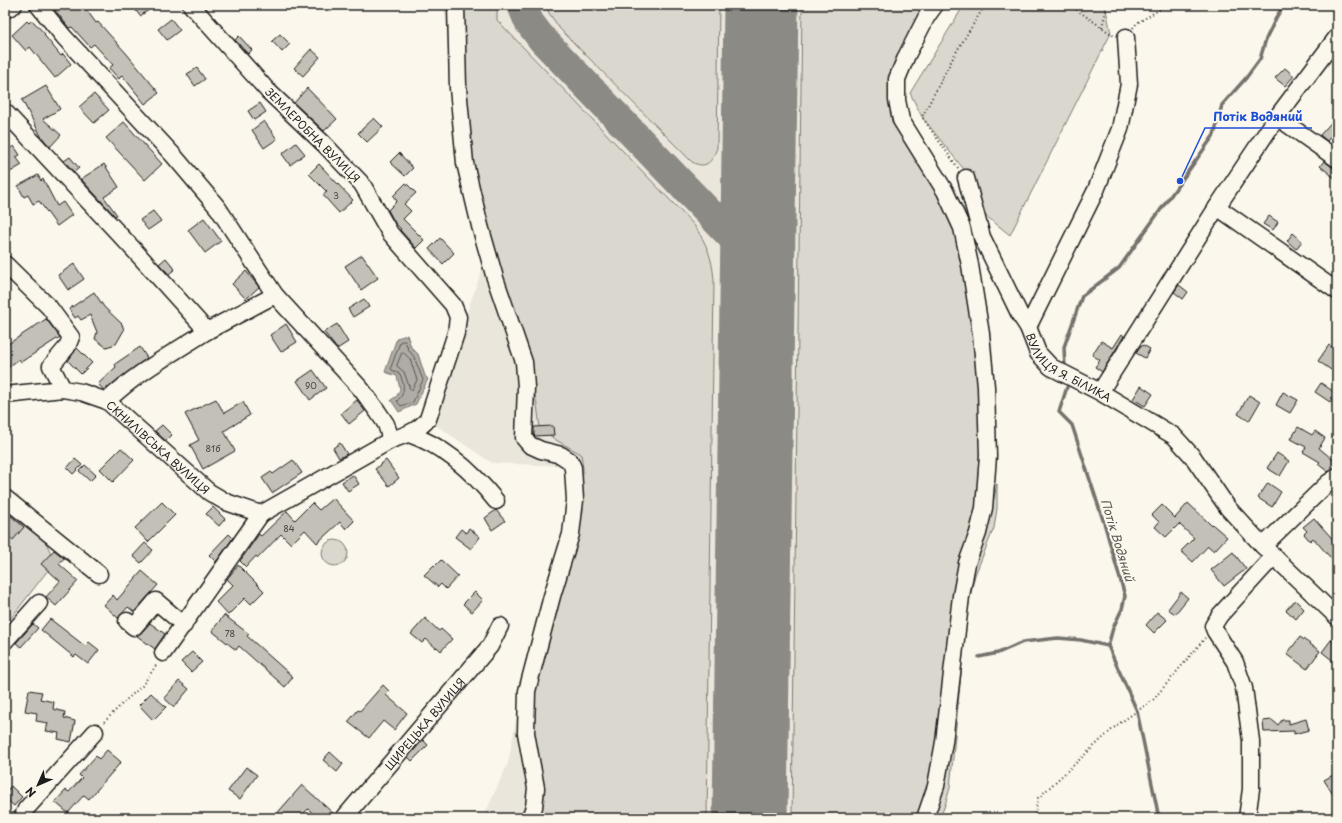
<svg xmlns="http://www.w3.org/2000/svg" width="1342" height="823" viewBox="0 0 1342 823" font-family="'Playpen Sans',sans-serif">
  <rect width="100%" height="100%" fill="#fbf7ec"/>
  <filter id="ink" filterUnits="userSpaceOnUse"><feTurbulence type="fractalNoise" baseFrequency=".025" numOctaves="2"/><feDisplacementMap in="SourceGraphic" scale="8" xChannelSelector="R" yChannelSelector="G"/><feConvolveMatrix kernelMatrix="1 2 1 2 8 2 1 2 1" color-interpolation-filters="sRGB"/></filter>
  <g filter="url(#ink)">
    <polygon fill="#eae6dc" points="444,5 945,5 930,29 909,73 905,85 904,107 914,129 957,192 965,211 978,254 993,349 997,509 994,528 975,575 970,597 959,683 950,788 945,805 940,818 483,818 508,763 529,650 567,515 564,466 492,463 434,424 450,362 483,266 476,239 452,94"/>
    <g fill="#dad7ce" stroke="#7b7a75">
      <path d="M464,5H497V20L694,225C707,244 712,257 714,280L707,818H536L531,703L560,595L580,531L583,468L581,454L556,440L540,428L537,405L527,355L513,312L471,168L466,87Z"/>
      <path d="M545,5H719L717,148C712,161 707,170 692,162L560,29L549,13Z"/>
      <polygon points="802,5 927,5 892,71 889,91 891,110 905,138 942,199 956,233 976,309 983,497 942,719 922,818 792,818"/>
      <polygon points="964,5 1105,5 1111,33 1010,235 981,212 974,182 922,117 910,93"/>
      <polygon points="997,484 997,509 994,528 975,575 970,597 966,623 950,788 945,805 940,818 930,818 967,581 989,522"/>
      <polygon points="5,508 43,537 55,561 5,626"/>
      <circle cx="335" cy="553" r="13"/>
    </g>
    <polygon fill="#afaca5" stroke="#74726e" points="407,335 411,347 418,354 425,376 428,379 416,404 399,412 391,400 397,396 400,389 397,376 385,372 397,338"/>
    <g fill="none" stroke-linecap="round" stroke-linejoin="round">
      <g stroke="#575653" stroke-width="1">
        <path d="M401,341H405L408,349L414,357L423,380L413,402L401,406L397,401C406,393 404,385 400,374L392,370L391,368Z"/>
        <polygon points="402,353 404,353 410,359 417,380 412,390 410,389 404,372 397,366"/>
      </g>
      <g stroke="#74726e" stroke-width="3.5">
        <polyline points="1065,369 1064,347 1082,296 1119,268 1214,135 1222,105 1246,78 1260,59 1266,39 1277,16 1284,5"/>
        <polyline points="1067,387 1059,412 1072,425 1105,526 1125,596 1122,609 1113,628 1108,646 1137,711 1159,818"/>
        <polyline points="979,657 998,653 1023,642 1058,638 1081,640 1108,646"/>
      </g>
      <path stroke="#8c8a84" stroke-width="30" d="M522,5L529,22L542,39L740,245C755,270 756,286 756,315"/>
      <polyline stroke="#8c8a84" stroke-width="75" points="750,818 761,5"/>
    </g>
    <g fill="#c3c0b8" stroke="#1c1c1c">
      <polygon points="62,5 83,5 96,23 98,22 126,53 159,93 145,104 122,75 119,79 109,68 113,65 94,44 90,47 72,27 69,28 55,10"/>
      <polygon points="132,5 156,5 140,16"/>
      <polygon points="171,19 180,30 167,40 158,29"/>
      <polygon points="32,20 45,34 44,35 61,56 63,54 71,64 55,78 30,47 26,51 12,35 27,21 29,23"/>
      <polygon points="280,34 290,44 282,52 272,41"/>
      <polygon points="239,36 252,50 248,54 235,40"/>
      <polygon points="311,49 320,57 303,76 294,68"/>
      <polygon points="197,68 205,79 195,86 187,74"/>
      <polygon points="1285,68 1294,76 1285,86 1275,78"/>
      <polygon points="46,86 60,109 43,119 61,135 50,147 41,136 22,100"/>
      <polygon points="307,88 337,119 324,131 294,103"/>
      <polygon points="94,94 109,110 94,123 79,107"/>
      <polygon points="260,103 266,112 254,120 248,111"/>
      <polygon points="1337,116 1337,128 1327,141 1320,135"/>
      <polygon points="374,118 383,127 367,142 358,133"/>
      <polygon points="264,121 277,139 264,148 252,130"/>
      <polygon points="124,122 162,164 145,180 106,138"/>
      <polygon points="296,143 305,154 290,165 282,154"/>
      <polygon points="14,146 20,155 16,157 22,165 5,175 5,151"/>
      <polygon points="399,153 413,168 405,176 390,162"/>
      <polygon points="70,157 79,168 74,172 64,161"/>
      <polygon points="1324,161 1332,167 1337,168 1337,180 1320,166"/>
      <polygon points="104,164 119,187 104,197 117,215 115,216 81,179"/>
      <polygon points="319,164 353,200 339,213 323,195 327,192 309,174"/>
      <polygon points="38,175 41,181 43,179 57,206 63,202 72,215 57,226 39,201 33,204 28,195 24,197 18,186"/>
      <polygon points="406,183 416,193 404,204 411,211 403,219 424,240 416,248 400,230 401,229 395,223 388,210 397,201 393,196"/>
      <polygon points="153,211 161,221 148,230 140,220"/>
      <polygon points="1269,216 1278,222 1273,230 1263,224"/>
      <polygon points="204,218 221,241 205,253 188,230"/>
      <polygon points="1293,233 1302,241 1296,249 1287,241"/>
      <polygon points="440,238 454,253 443,264 429,249"/>
      <polygon points="362,255 378,278 361,290 345,266"/>
      <polygon points="166,258 175,269 169,274 159,264"/>
      <polygon points="74,264 84,279 68,290 58,275"/>
      <polygon points="246,271 259,287 246,299 232,284"/>
      <polygon points="1179,285 1188,292 1183,299 1174,292"/>
      <polygon points="94,292 104,307 122,324 124,330 116,344 106,347 95,339 97,332 90,315 81,320 78,316 75,318 69,309"/>
      <polygon points="364,299 369,307 353,317 348,309"/>
      <polygon points="46,319 60,337 21,362 19,359 5,370 5,346"/>
      <polygon points="286,324 297,342 281,352 270,335"/>
      <polygon points="337,324 348,342 337,349 324,332"/>
      <polygon points="1122,334 1124,336 1102,372 1095,367 1100,360 1092,355 1101,341 1113,348"/>
      <polygon points="1143,345 1150,349 1145,358 1136,353 1140,346 1141,347"/>
      <polygon points="1329,345 1337,350 1337,374 1318,361"/>
      <polygon points="140,347 147,358 104,390 98,384 116,367 115,364"/>
      <polygon points="77,348 92,363 81,374 68,361"/>
      <polygon points="313,370 326,388 310,400 297,381"/>
      <polygon points="1321,383 1334,392 1334,396 1330,402 1315,392"/>
      <polygon points="1141,386 1153,394 1145,406 1133,399"/>
      <polygon points="1283,392 1298,400 1290,413 1276,405"/>
      <polygon points="1249,395 1260,402 1249,421 1238,414"/>
      <polygon points="216,399 224,413 243,402 250,415 224,431 235,451 203,469 190,445 199,440 185,414"/>
      <polygon points="357,400 365,411 349,424 341,413"/>
      <polygon points="162,425 172,435 166,441 155,431"/>
      <polygon points="553,426 554,435 535,436 534,435 534,427"/>
      <polygon points="1298,427 1312,435 1315,431 1325,438 1319,448 1337,463 1334,468 1328,472 1318,464 1320,462 1303,452 1306,447 1291,439"/>
      <polygon points="340,443 347,454 339,458 333,448"/>
      <polygon points="121,448 134,460 113,482 100,469"/>
      <polygon points="1277,453 1289,461 1280,476 1267,468"/>
      <polygon points="75,459 82,465 73,474 67,468"/>
      <polygon points="293,460 302,473 272,493 262,478 271,472 273,474"/>
      <polygon points="386,460 399,478 389,486 375,469"/>
      <polygon points="85,465 96,475 90,481 79,471"/>
      <polygon points="353,475 359,484 348,491 342,482"/>
      <polygon points="1268,483 1281,492 1272,507 1258,498"/>
      <polygon points="333,498 354,521 346,529 340,522 317,543 305,530 291,544 281,534 258,558 256,556 246,567 240,561 259,534 261,536 287,511 295,520 312,503 319,510"/>
      <polygon points="162,502 175,515 148,542 135,528"/>
      <polygon points="1188,503 1211,525 1212,524 1227,537 1214,551 1208,546 1193,562 1181,551 1194,538 1179,524 1166,537 1155,527 1159,522 1152,515 1162,505 1175,518"/>
      <polygon points="213,507 225,519 219,526 206,514"/>
      <polygon points="496,510 505,521 492,530 485,518"/>
      <polygon points="5,511 24,527 13,540 5,534"/>
      <polygon points="1314,518 1337,544 1337,565 1313,538 1310,541 1304,534 1307,531 1303,527"/>
      <polygon points="469,528 480,537 471,549 455,537 461,529 466,533"/>
      <polygon points="229,534 233,538 216,562 209,555"/>
      <polygon points="145,543 153,550 141,563 133,556"/>
      <polygon points="54,550 64,558 59,564 78,581 56,606 46,597 60,581 41,564"/>
      <polygon points="1233,552 1246,569 1224,586 1211,570"/>
      <polygon points="441,560 458,576 446,589 441,584 438,587 424,575 434,565 435,566"/>
      <polygon points="238,565 264,591 251,604 245,598 228,615 216,602 233,585 227,579"/>
      <polygon points="142,571 158,585 134,612 128,607 118,618 104,605 113,595 117,600"/>
      <polygon points="475,592 483,600 472,612 463,604"/>
      <polygon points="1181,592 1188,598 1175,614 1168,609"/>
      <polygon points="1295,600 1304,609 1296,619 1286,610"/>
      <polygon points="1157,612 1167,620 1154,633 1146,625"/>
      <polygon points="224,615 249,634 247,636 293,677 285,687 239,646 236,650 212,631"/>
      <polygon points="425,618 439,631 441,629 452,639 441,651 437,647 436,648 426,639 422,643 411,634"/>
      <polygon points="50,619 85,646 89,642 99,650 88,664 76,655 74,657 41,630"/>
      <polygon points="150,623 165,634 155,649 137,636 141,633"/>
      <polygon points="33,624 38,628 21,647 16,643"/>
      <polygon points="1300,637 1320,651 1307,669 1287,654"/>
      <polygon points="1331,640 1337,645 1337,664 1322,652"/>
      <polygon points="192,652 202,662 191,672 181,662"/>
      <polygon points="179,681 189,689 174,707 164,698"/>
      <polygon points="383,685 389,691 386,695 407,713 394,730 383,721 369,738 348,722 358,710 360,711"/>
      <polygon points="29,690 42,692 40,699 54,702 53,709 65,712 64,718 75,721 71,742 58,739 59,733 46,731 48,723 36,721 37,713 25,711"/>
      <polygon points="151,693 166,707 153,720 139,705"/>
      <polygon points="1306,719 1309,730 1294,734 1294,731 1264,732 1263,721 1272,720 1278,725 1282,720 1289,720 1289,724"/>
      <polygon points="423,740 428,745 412,761 408,757"/>
      <polygon points="107,750 121,762 89,799 84,795 68,813 55,802 66,790 69,792 82,778 79,775 96,756 99,759"/>
      <polygon points="330,752 343,764 337,772 323,760"/>
      <polygon points="246,767 257,775 240,799 228,791"/>
      <polygon points="1337,773 1337,801 1324,780"/>
      <polygon points="302,785 335,815 335,818 318,818 308,809 299,818 273,818"/>
      <polygon points="11,786 22,797 14,806 5,798 5,793"/>
    </g>
    <g fill="none" stroke-linecap="round" stroke-linejoin="round">
      <defs>
        <g id="minor">
          <polyline points="38,5 64,37 174,156 218,208 275,295 361,389 378,412 386,424 391,440"/>
          <polyline points="456,5 458,88 465,163 480,226 495,278 524,362 526,387 524,438 530,445 541,450 561,455 570,461 573,468 575,500 571,534 552,596 527,691 526,733 536,788 534,807 530,818"/>
          <polyline points="5,10 14,5"/>
          <path id="s1" d="M1126,37L1129,84L1120,129L1096,190L1028,327L1038,353L1051,367L1100,392L1174,436L1193,457L1228,508L1263,546L1337,617"/>
          <path d="M5,112L135,251L207,331C173,353 136,373 107,401"/>
          <polyline points="1277,117 1337,159"/>
          <polyline points="966,178 982,237 1020,315 1028,327"/>
          <polyline points="1217,207 1337,291"/>
          <polyline points="5,264 49,307 71,337 67,347 51,366 63,389"/>
          <polyline points="207,331 275,295"/>
          <polyline points="1100,392 1217,207 1277,117 1337,37"/>
          <path id="s2" d="M5,395L63,389L81,392L107,401L209,492L226,502L261,514L391,440C406,435 418,431 428,419L456,333L458,317L453,305L390,233L362,184L324,144L268,91L191,5"/>
          <path d="M409,434C444,446 473,472 496,501"/>
          <polyline points="5,498 99,574"/>
          <polyline points="1263,546 1328,483 1337,477"/>
          <polyline points="127,621 134,627 156,601 184,625"/>
          <polyline points="5,641 39,603"/>
          <polyline points="163,653 261,514"/>
          <polyline points="22,818 26,809 95,732"/>
          <path id="s3" d="M344,818L490,646L500,626"/>
          <polyline points="925,818 936,786 944,742 961,596 967,563 978,533 984,508 988,456 986,387 981,334 970,265 962,228 945,191 901,120 897,100 897,79 907,55 927,16 935,5"/>
          <polyline points="1247,818 1251,789 1251,741 1244,688 1235,662 1215,631 1213,626 1220,615 1274,556"/>
        </g>
      </defs>
      <use href="#minor" stroke="#1c1c1c" stroke-width="19"/>
      <g stroke="#1c1c1c" stroke-width="2" stroke-dasharray="1 3" stroke-linecap="butt">
        <polyline points="1070,5 1114,36"/>
        <polyline points="1102,27 1106,11 1106,5"/>
        <polyline points="1133,28 1137,23 1167,5"/>
        <polyline points="958,168 922,117 955,54 985,5"/>
        <polyline points="104,722 125,701 142,686 157,664"/>
        <polyline points="1034,818 1038,798 1117,725 1153,700 1205,638"/>
      </g>
      <use href="#minor" stroke="#fbf7ec" stroke-width="16"/>
    </g>
  </g>
  <g text-anchor="middle" dominant-baseline="central" stroke-width="4" stroke-linejoin="round" paint-order="stroke">
    <g font-size="9" fill="#464543">
      <text x="336" y="195">3</text>
      <text x="311" y="385">90</text>
      <text x="213" y="448">81б</text>
      <text x="289" y="528">84</text>
      <text x="230" y="633">78</text>
    </g>
    <g font-size="11" fill="#1c1c1c" stroke="#fbf7ec">
      <text transform="translate(313 135) rotate(45)">ЗЕМЛЕРОБНА ВУЛИЦЯ</text>
      <text stroke="none"><textPath href="#s1" startOffset="372">ВУЛИЦЯ Я. БІЛИКА</textPath></text>
      <text stroke="none"><textPath href="#s2" startOffset="173">СКНИЛІВСЬКА ВУЛИЦЯ</textPath></text>
      <text stroke="none"><textPath href="#s3" startOffset="124">ЩИРЕЦЬКА ВУЛИЦЯ</textPath></text>
    </g>
    <g font-size="12" font-style="italic" fill="#575653" stroke="#fbf7ec">
      <text transform="translate(1118 540) rotate(73)">Потік Водяний</text>
    </g>
  </g>
  <path fill="none" stroke="#1d4ed8" stroke-width="1.5" d="M1180 181L1205 128H1312"/>
  <circle fill="#1d4ed8" stroke="#fbf7ec" stroke-width="1.5" cx="1180" cy="181" r="4"/>
  <g font-size="12" text-anchor="middle" font-weight="bold" fill="#1d4ed8" stroke="#fbf7ec" stroke-width="4" stroke-linejoin="round" paint-order="stroke">
    <text x="1258" y="121">Потік Водяний</text>
  </g>
  <rect width="1342" height="823" fill="none" stroke="#fbf7ec" stroke-width="20"/>
  <rect x="10" y="10" width="1322" height="803" fill="none" stroke="#1c1c1c" stroke-width="1.5" filter="url(#ink)"/>
  <g transform="translate(38 785) rotate(225)" stroke="#fbf7ec" stroke-width="3" paint-order="stroke">
  <path d="M0-3L7 15L0 10L-7 15Z" fill="#1c1c1c"/>
  <text y="-6" font-size="11" font-weight="bold" text-anchor="middle" fill="#1c1c1c">N</text>
  </g>
</svg>
